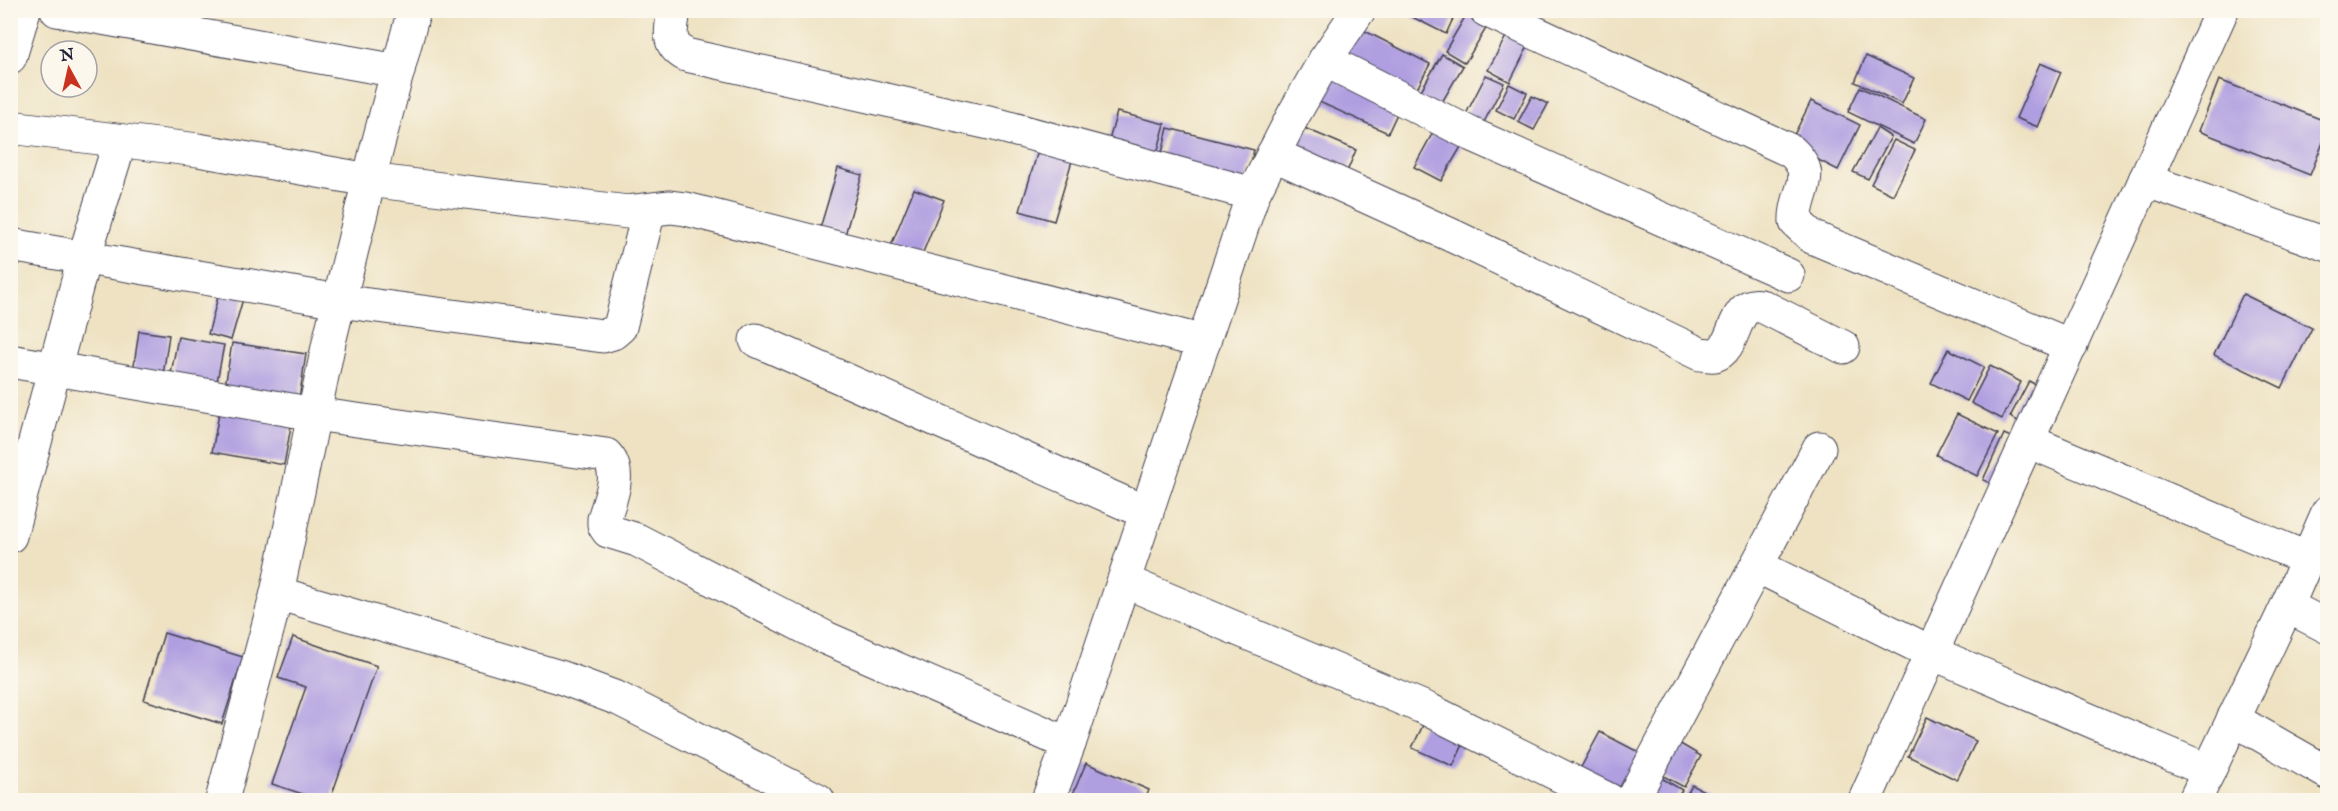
<svg xmlns="http://www.w3.org/2000/svg" width="2338" height="811" viewBox="0 0 2338 811" font-family="'IM FELL English',serif">
  <rect width="100%" height="100%" fill="#fbf7ec"/>
  <filter id="ink" filterUnits="userSpaceOnUse"><feTurbulence type="fractalNoise" baseFrequency=".0167" numOctaves="2"/><feDisplacementMap in="SourceGraphic" scale="12" xChannelSelector="R" yChannelSelector="G"/><feConvolveMatrix kernelMatrix="1 2 1 2 8 2 1 2 1" color-interpolation-filters="sRGB"/></filter>
  <filter id="wash" filterUnits="userSpaceOnUse"><feTurbulence type="fractalNoise" baseFrequency=".008" numOctaves="4" result="noise"/><feDisplacementMap in="SourceGraphic" scale="24" xChannelSelector="R" yChannelSelector="G"/><feGaussianBlur stdDeviation="1.35" result="paint"/><feColorMatrix in="noise" values="0 0 0 0 0 0 0 0 0 0 0 0 0 0 0 0 0 1.4 0 .05"/><feComposite in="paint" operator="in"/></filter>
  <g filter="url(#wash)">
    <rect width="100%" height="100%" fill="#eee2c2"/>
    <g id="blocks">
      <g fill="#af9ee0">
        <polygon points="1398,10 1457,10 1446,34"/>
        <polygon points="1469,10 1482,10 1493,17 1465,63 1445,51"/>
        <polygon points="1359,28 1430,64 1413,96 1342,61"/>
        <polygon points="1509,31 1530,42 1510,82 1488,70"/>
        <polygon points="1442,54 1463,66 1437,111 1416,99"/>
        <polygon points="1866,56 1914,78 1902,104 1855,82"/>
        <polygon points="2040,63 2061,72 2038,127 2016,118"/>
        <polygon points="1330,73 1401,105 1388,133 1317,101"/>
        <polygon points="1486,75 1504,83 1479,132 1462,122"/>
        <polygon points="2219,80 2328,122 2328,130 2310,175 2199,131"/>
        <polygon points="1509,84 1527,93 1514,119 1496,110"/>
        <polygon points="1860,87 1926,119 1914,144 1848,112"/>
        <polygon points="1532,96 1548,104 1534,130 1518,122"/>
        <polygon points="1811,101 1860,125 1838,170 1789,145"/>
        <polygon points="1117,112 1165,124 1156,157 1108,144"/>
        <polygon points="1437,125 1465,140 1441,181 1414,167"/>
        <polygon points="1302,127 1356,150 1346,174 1291,152"/>
        <polygon points="1168,128 1254,150 1246,183 1160,161"/>
        <polygon points="1877,128 1891,137 1868,179 1853,172"/>
        <polygon points="1894,140 1915,150 1893,195 1871,184"/>
        <polygon points="1040,144 1074,154 1054,221 1020,211"/>
        <polygon points="838,168 862,175 843,242 818,235"/>
        <polygon points="914,189 944,200 920,260 890,248"/>
        <polygon points="221,286 245,292 231,340 208,334"/>
        <polygon points="2243,294 2312,328 2282,388 2214,355"/>
        <polygon points="139,331 169,335 162,382 132,378"/>
        <polygon points="178,337 224,345 215,392 169,384"/>
        <polygon points="232,343 306,354 298,405 224,393"/>
        <polygon points="1948,349 1984,367 1967,401 1931,383"/>
        <polygon points="1990,366 2021,382 2002,419 1971,403"/>
        <polygon points="2029,381 2048,392 2030,427 2010,417"/>
        <polygon points="221,402 293,415 284,465 212,452"/>
        <polygon points="1957,414 1998,434 1977,476 1936,455"/>
        <polygon points="2004,434 2024,443 2003,489 1983,480"/>
        <polygon points="164,633 243,657 222,724 144,700"/>
        <polygon points="293,637 377,666 330,800 321,800 272,784 306,687 278,678"/>
        <polygon points="1427,717 1467,736 1453,766 1412,748"/>
        <polygon points="1927,717 1976,741 1957,780 1908,756"/>
        <polygon points="1600,732 1644,755 1624,794 1579,771"/>
        <polygon points="1672,739 1701,756 1684,787 1654,771"/>
        <polygon points="1086,763 1149,790 1145,800 1089,800 1073,794"/>
        <polygon points="1653,773 1682,790 1676,800 1638,800"/>
        <polygon points="1692,785 1722,800 1684,800"/>
      </g>
    </g>
  </g>
  <g filter="url(#ink)">
    <use href="#blocks" fill-opacity="0" stroke="#413f4f" stroke-width="1.5"/>
    <g fill="none" stroke-linecap="round" stroke-linejoin="round">
      <defs>
        <g id="minor">
          <polyline points="57,10 398,71"/>
          <path d="M674,10C671,31 666,44 686,55L998,125L1253,194"/>
          <path d="M1486,10L1791,151C1820,177 1794,192 1796,222L1812,237L2071,346"/>
          <polyline points="10,57 24,10"/>
          <polyline points="1325,60 1473,135 1788,275"/>
          <polyline points="10,127 198,150 369,180 628,212 670,207 686,209 1204,342"/>
          <path d="M1273,154L1453,236L1700,354C1705,354 1711,356 1715,355C1738,348 1731,297 1764,307L1843,347"/>
          <polyline points="2145,180 2328,245"/>
          <polyline points="10,245 339,301 603,336 613,333 620,327 649,210"/>
          <polyline points="756,340 1147,513"/>
          <path d="M10,361L314,414L606,455C623,473 610,498 604,519V525L608,531L637,540L826,638L1069,744"/>
          <polyline points="2028,441 2306,558"/>
          <polyline points="10,536 84,258 120,141"/>
          <polyline points="1757,566 1932,653 2209,771"/>
          <polyline points="1124,581 1427,709 1609,800"/>
          <polyline points="277,593 560,677 619,699 818,800"/>
          <polyline points="2287,606 2328,627"/>
          <polyline points="2233,719 2328,773"/>
          <polyline points="222,800 277,593 329,342 377,148 414,10"/>
          <polyline points="1048,800 1069,744 1253,194 1294,114 1325,60 1359,10"/>
          <polyline points="1632,800 1819,448"/>
          <polyline points="1865,800 2222,10"/>
          <polyline points="2195,800 2287,606 2328,512"/>
        </g>
      </defs>
      <use href="#minor" stroke="#413f4f" stroke-width="35"/>
      <use href="#minor" stroke="#fff" stroke-width="33"/>
    </g>
  </g>
  <rect width="2338" height="811" fill="none" stroke="#fbf7ec" stroke-width="36"/>
  <g transform="translate(69 69) rotate(352)"><circle r="28" fill="#fbf7ec" stroke="#a4a2a5" stroke-width="1.5"/>
  <path d="M0-4.5L10 22L0 15L-10 22Z" fill="#c8321e"/>
  <text y="-9" font-size="16" font-weight="bold" text-anchor="middle" fill="#22223b">N</text>
  </g>
</svg>
